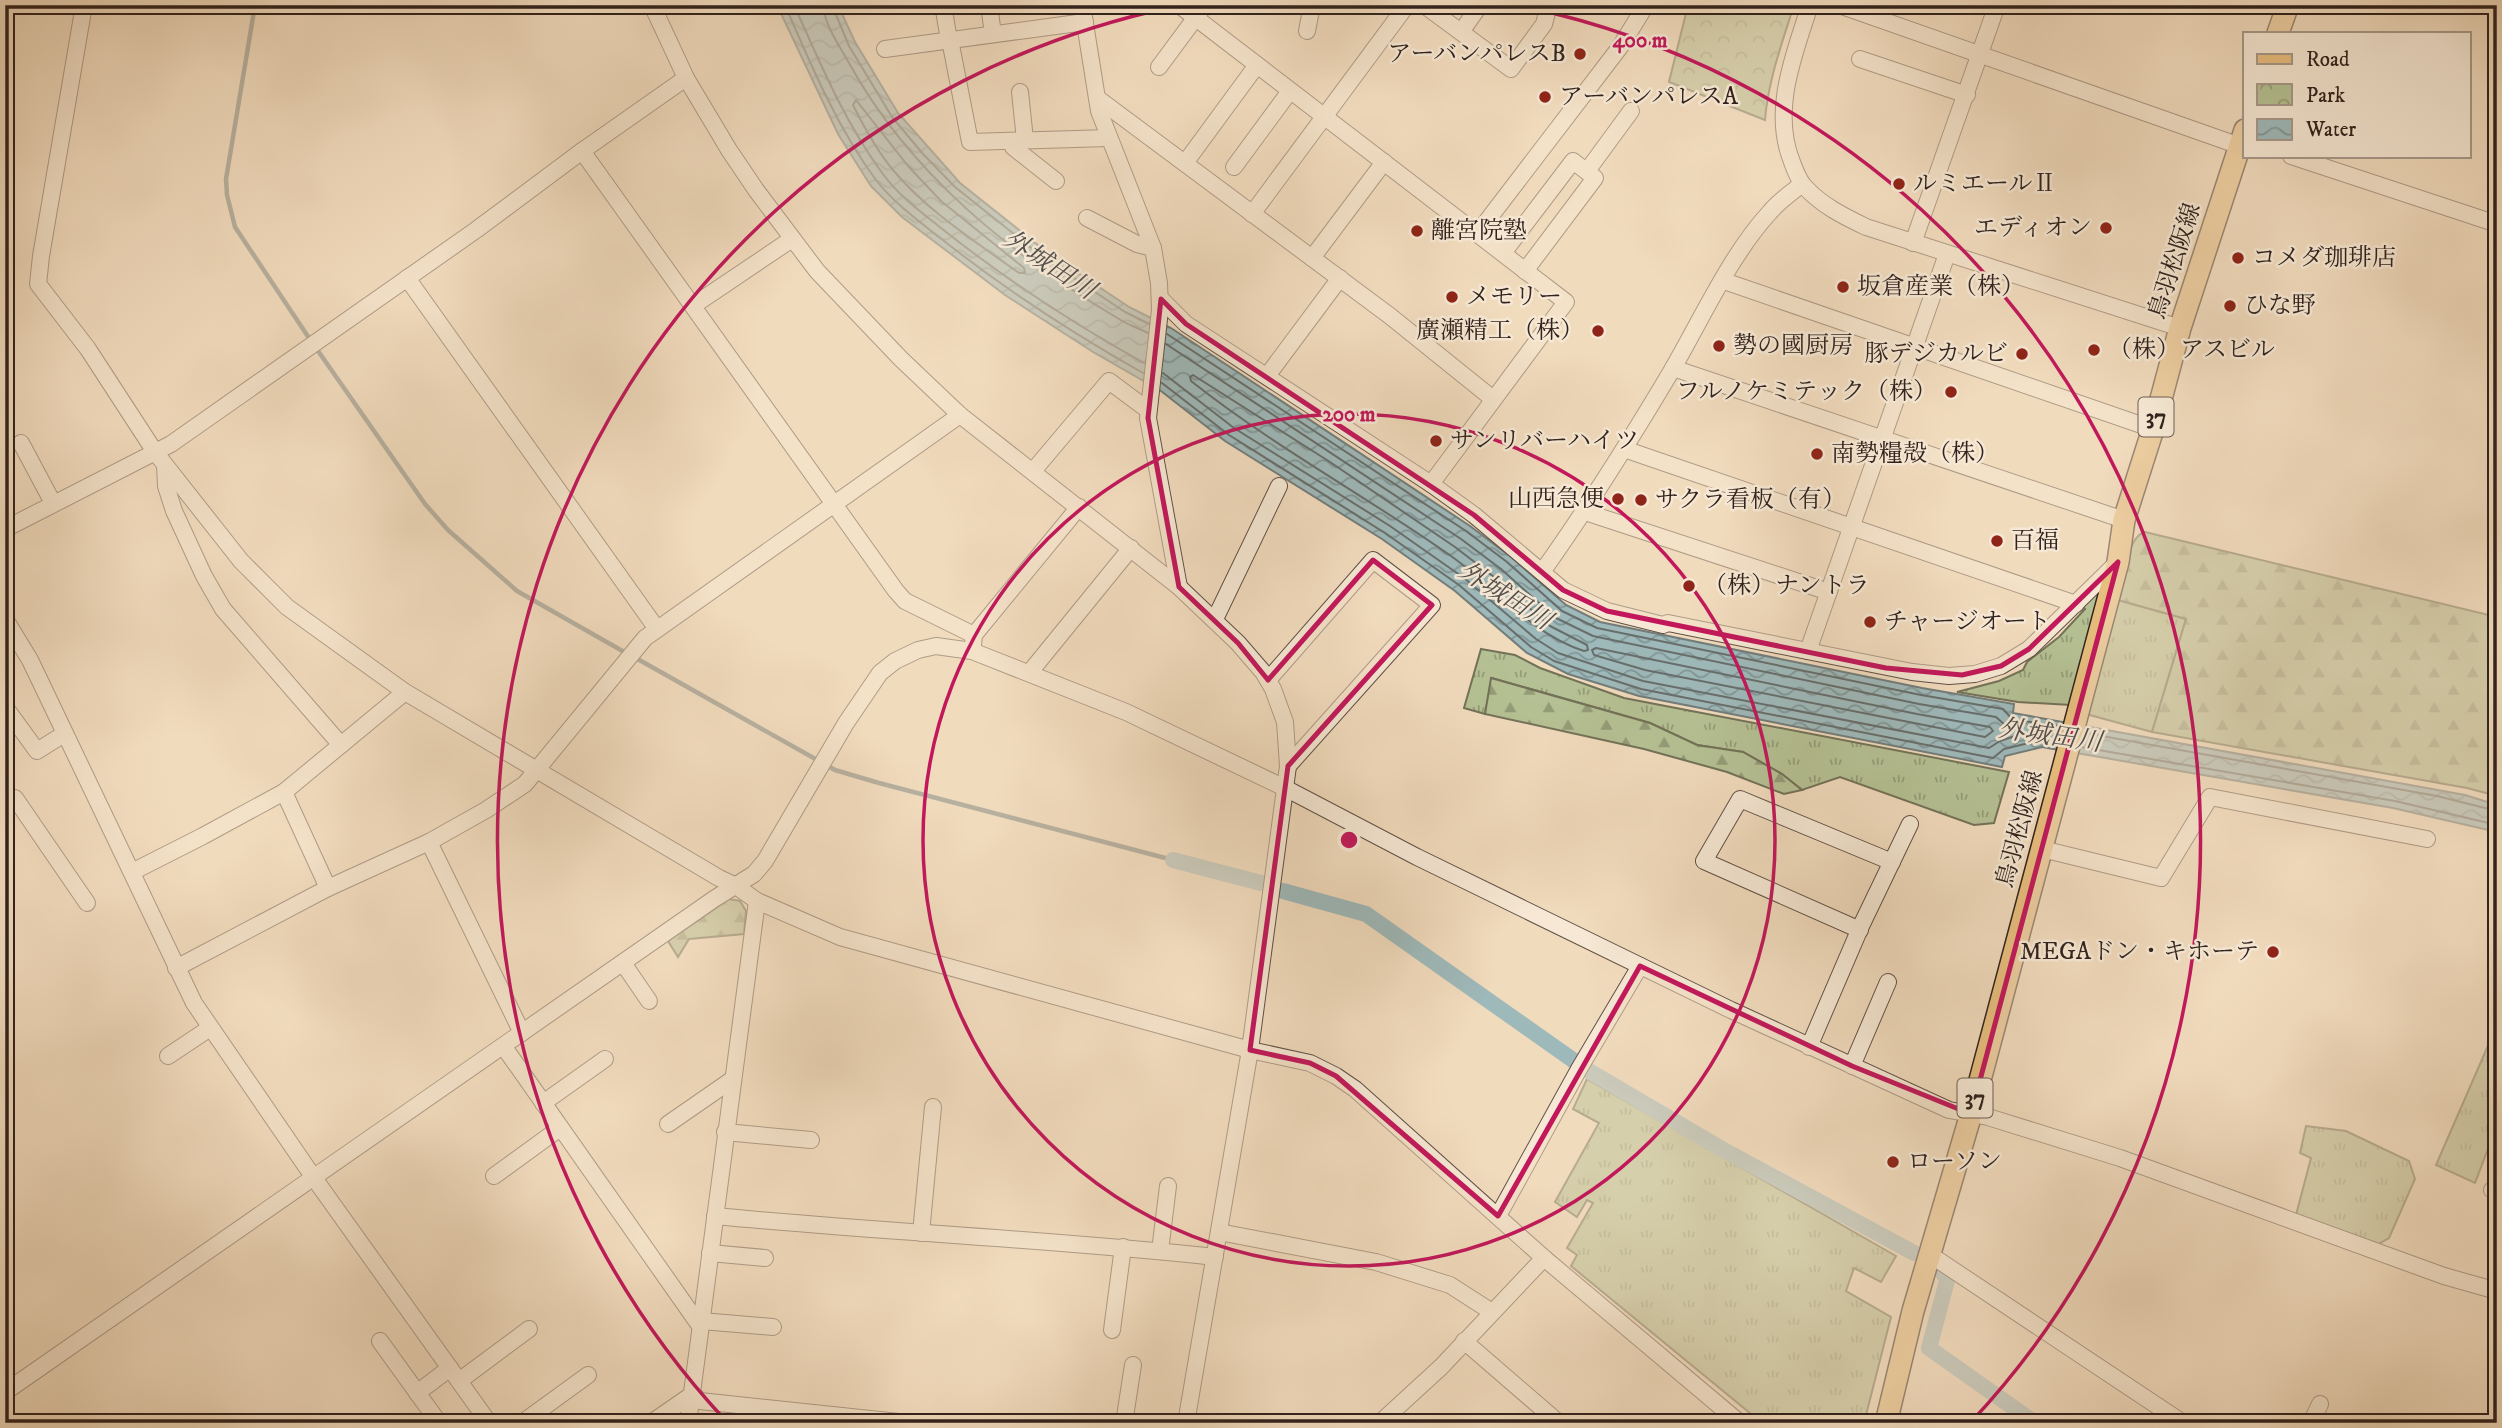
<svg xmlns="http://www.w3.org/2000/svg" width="2502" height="1428" viewBox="0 0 2502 1428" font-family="'IM FELL DW Pica','Noto Serif JP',serif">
  <defs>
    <pattern id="grass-tufts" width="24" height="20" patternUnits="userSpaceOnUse" patternTransform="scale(1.75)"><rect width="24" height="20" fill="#b5c194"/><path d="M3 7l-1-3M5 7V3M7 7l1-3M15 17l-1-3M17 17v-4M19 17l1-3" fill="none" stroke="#949c78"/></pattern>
    <pattern id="forest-firs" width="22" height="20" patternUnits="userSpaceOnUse" patternTransform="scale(1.75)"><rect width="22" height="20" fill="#b5c194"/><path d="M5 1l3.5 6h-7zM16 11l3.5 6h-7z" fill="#949c78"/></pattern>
    <pattern id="park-crowns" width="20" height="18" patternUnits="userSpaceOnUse" patternTransform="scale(1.75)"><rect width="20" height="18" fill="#b5c194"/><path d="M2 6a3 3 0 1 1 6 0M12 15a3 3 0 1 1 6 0" fill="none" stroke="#949c78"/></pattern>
    <pattern id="water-waves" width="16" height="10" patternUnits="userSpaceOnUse" patternTransform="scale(1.75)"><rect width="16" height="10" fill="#9eb9ba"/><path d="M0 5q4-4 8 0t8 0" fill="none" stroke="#819697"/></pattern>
  </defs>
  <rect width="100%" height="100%" fill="#f1dbbd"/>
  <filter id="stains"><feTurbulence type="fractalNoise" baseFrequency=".00286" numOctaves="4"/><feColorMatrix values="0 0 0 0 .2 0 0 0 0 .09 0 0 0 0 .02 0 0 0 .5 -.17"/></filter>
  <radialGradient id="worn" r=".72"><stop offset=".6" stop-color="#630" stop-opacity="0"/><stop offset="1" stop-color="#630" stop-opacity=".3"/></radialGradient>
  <g fill="url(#grass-tufts)" stroke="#737258" stroke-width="2">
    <polygon points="2102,583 2071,705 2018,702 1957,692 1999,681 2023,670 2027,662 2059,637 2085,609 2080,604"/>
    <polygon points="2118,600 2186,619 2152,732 2086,714"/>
    <polygon points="1481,649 1515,655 1540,668 1624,698 2009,772 1994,823 1974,825 1840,777 1802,790 1782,774 1743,752 1697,745 1650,723 1492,678 1485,714 1464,708"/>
    <polygon points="2497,1025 2497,1125 2475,1183 2436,1165"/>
    <polygon points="1587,1079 1896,1256 1881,1282 1854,1268 1846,1291 1891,1317 1864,1423 1762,1423 1571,1266 1577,1255 1567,1248 1593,1203 1587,1200 1577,1217 1555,1202 1599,1123 1573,1109"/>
    <polygon points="2306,1126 2346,1131 2409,1161 2415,1179 2389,1238 2377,1245 2296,1215 2311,1158 2300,1153"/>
  </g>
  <g fill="url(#forest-firs)" stroke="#737258" stroke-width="2">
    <path d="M2145,532L2497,617V796L2467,788L2152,732L2186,619L2118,600C2122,583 2127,536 2145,532Z"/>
    <polygon points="1491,678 1650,723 1697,745 1743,752 1782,774 1802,790 1784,794 1727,772 1644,749 1485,714"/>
    <polygon points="729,899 740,901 746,911 744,934 689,939 678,957 668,941"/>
  </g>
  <path fill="url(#park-crowns)" stroke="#737258" stroke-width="2" d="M1688,5H1794C1782,43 1768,81 1765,120L1669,82Z"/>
  <polygon fill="url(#water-waves)" stroke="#727d7b" stroke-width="2" points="777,5 838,5 855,42 898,113 960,183 1048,253 1129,307 1171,328 1470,526 1511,557 1566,605 1600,622 1922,688 2014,704 2013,713 2465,795 2497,805 2497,832 2393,808 2042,747 2005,756 2002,767 1639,696 1568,674 1527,653 1455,591 1382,539 1225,441 1161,391 1093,352 1005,295 902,217 871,186 838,134"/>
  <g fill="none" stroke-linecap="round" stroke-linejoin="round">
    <g stroke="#686e6c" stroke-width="2">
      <path d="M785,5C811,65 837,127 876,180C893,202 917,220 939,237C1003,288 1072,333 1143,373"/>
      <path d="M794,5C820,63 845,123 883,174C898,195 921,212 941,228C1005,279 1074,324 1144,363"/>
      <path d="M823,5C824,24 840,47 849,63C910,174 1011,255 1119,319C1128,325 1138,328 1148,333"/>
      <polyline points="832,5 849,46 892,117 923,154 955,187 1044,258 1125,312 1149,324"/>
      <path d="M856,100L908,166L941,201L1024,268L1025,273H1019C976,242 927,211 893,170C877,151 864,127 853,105Z"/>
      <polyline points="1167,334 1466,531 1507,562 1562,611 1597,628 1921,695 2003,709 2012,719 2061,727"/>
      <polyline points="1163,373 1234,428 1390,526 1464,578 1536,639 1558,653 1643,681 1989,748 2000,741 2021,734 2020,730 2006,726 1996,717 1919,704 1593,636 1556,618 1501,569 1461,539 1166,344"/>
      <path d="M1193,375L1330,462L1455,547L1494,577L1550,626L1587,645L1588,650L1584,651C1531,634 1496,588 1451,556C1366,496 1273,446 1191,381L1190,377Z"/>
      <polyline points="1162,383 1229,435 1385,533 1459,585 1531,647 1554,661 1641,689 1993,758 2004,749 2041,740 2057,743"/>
      <polygon points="1596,648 1917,714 1990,727 1993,731 1985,737 1645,670 1594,655 1592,650"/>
      <polyline points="2085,733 2437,796 2497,811"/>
      <polyline points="2081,747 2395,801 2497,825"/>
    </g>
    <g stroke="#727d7b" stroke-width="4.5">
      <polyline points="255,5 226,179 227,195 235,227 311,341"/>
      <polyline points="316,348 425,504 448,530 517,591 626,653"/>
      <polyline points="634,657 819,761"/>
      <polyline points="826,765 835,770 879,783 1173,860"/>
    </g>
    <g stroke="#9eb9ba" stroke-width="16">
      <polyline points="1173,860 1261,883"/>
      <polyline points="1283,891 1366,914 1587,1070 1720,1148 1914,1253"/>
      <polyline points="1944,1275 1948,1277 1929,1348 2035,1423"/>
    </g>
    <defs>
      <g id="minor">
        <polyline points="84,5 41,256 38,284 88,349 155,452 241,561 287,607 405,692 719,878 736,886 757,901 840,937 1250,1050 1310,1063 1336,1076 1355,1089 1544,1258 1740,1423"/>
        <polyline points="652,5 686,78 729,150 756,190 817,271 901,359 960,415 1179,587 1238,643 1263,672 1273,689 1285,722 1288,766 1250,1050 1186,1423"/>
        <polyline points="943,5 949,40"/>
        <polyline points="989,5 993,34"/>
        <polyline points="1082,5 1099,111 1153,248 1159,283 1160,310 1148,418 1179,587"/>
        <polyline points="1179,5 1566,302 1431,484"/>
        <polyline points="1424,5 1511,69 1544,24 1549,5"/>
        <path d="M1810,5C1794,55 1771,110 1792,162C1795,170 1798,179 1804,186C1821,205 1843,216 1866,227L2180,328"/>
        <polyline points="1839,5 2240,146"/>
        <polyline points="1307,31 1312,5"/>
        <polyline points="1461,32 1480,5"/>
        <polyline points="950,40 970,142 1109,138"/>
        <polyline points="885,49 1085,22"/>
        <polyline points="1860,59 1967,95"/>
        <polyline points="1159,67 1205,5"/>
        <polyline points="1020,92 1025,140"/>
        <polyline points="1097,98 1390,316 1493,399"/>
        <polyline points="1012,141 1013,147 1056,181"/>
        <polyline points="582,151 896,591 905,601 974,635"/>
        <polyline points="2291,156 2497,224"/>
        <polyline points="1185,163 1257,65"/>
        <polyline points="1234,167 1290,91"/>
        <polyline points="1587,171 1631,111"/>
        <polyline points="1252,214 1407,5"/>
        <polyline points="1087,218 1137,244 1153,248"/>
        <polyline points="1477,234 1620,47 1646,5"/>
        <polyline points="1913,243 1997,5"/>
        <polyline points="1503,253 1573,161 1595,178 1525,271"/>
        <polyline points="1312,258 1384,162"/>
        <polyline points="407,278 657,629"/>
        <polyline points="1724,281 2153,429"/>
        <polyline points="1161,299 1186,324 1431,484 1474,515 1563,590 1607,611 1663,625 1668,623 1912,672 1949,676 1975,674 2001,666 2029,649 2118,562"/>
        <polyline points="694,305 792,239"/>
        <polyline points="1673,368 2124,520"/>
        <polyline points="1267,376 1340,278"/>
        <polyline points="21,443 53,503"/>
        <polyline points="1624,449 2076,604"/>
        <polyline points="165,466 166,486 174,511 204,576 223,609 341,745"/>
        <polyline points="1033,471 1109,381 1148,410"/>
        <polyline points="1585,512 1829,592"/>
        <polyline points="5,529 171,444 476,230 582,151 686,78"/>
        <path d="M1542,572C1589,506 1631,439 1672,370C1701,320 1731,254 1770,212C1779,201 1791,193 1802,184"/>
        <polyline points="5,619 30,660 194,1003 314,1178 489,1423"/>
        <polyline points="1215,619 1279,486"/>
        <polyline points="973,645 974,635 1079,507"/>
        <polyline points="1808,651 1947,254"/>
        <polyline points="1030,672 1131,548"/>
        <polyline points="1268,680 1373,560 1432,605 1288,766"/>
        <polyline points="5,707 37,751 64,734"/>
        <polyline points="284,792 328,888"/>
        <polyline points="15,798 87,903"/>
        <polyline points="429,842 522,1033"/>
        <polyline points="2042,849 2161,878 2210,797 2427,839"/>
        <polyline points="132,872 203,836 284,792 405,692"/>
        <polyline points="1860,930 1704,861 1740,799 1892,862"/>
        <polyline points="623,963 649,1001"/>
        <polyline points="176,968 328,888 429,842 486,810 525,784 645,638 960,415"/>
        <polyline points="504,1047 700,1326"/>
        <polyline points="1809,1047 1861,926 1910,824"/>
        <polyline points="168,1056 210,1028"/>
        <polyline points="1852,1066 1888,982"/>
        <polyline points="543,1103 605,1059"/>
        <polyline points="668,1124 733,1079"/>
        <polyline points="725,1132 811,1140"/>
        <polyline points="494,1176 560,1128"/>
        <polyline points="2492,1190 2497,1192"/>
        <path d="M715,1216C881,1232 1048,1239 1215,1257"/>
        <polyline points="1498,1216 1579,1069 1640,966"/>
        <polyline points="1219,1232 1376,1262 1450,1285 1492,1312"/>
        <polyline points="921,1233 933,1107"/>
        <polyline points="1160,1251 1168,1186"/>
        <polyline points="710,1253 765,1258"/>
        <polyline points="1929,1254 2183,1423"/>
        <polyline points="701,1321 773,1327"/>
        <polyline points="1112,1330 1123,1247"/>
        <polyline points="380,1341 439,1423"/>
        <polyline points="1464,1341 1559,1423"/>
        <polyline points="459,1381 529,1329"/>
        <polyline points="5,1392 714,899 754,874 765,861 846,723 880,673 895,661 918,650 936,646 972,651 1126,712 1285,788 1417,857 1731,1010 1949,1110 1988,1117 2120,1158 2444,1276 2497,1291"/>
        <polyline points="417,1393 450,1368"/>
        <polyline points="693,1394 700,1401 908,1423"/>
        <polyline points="522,1423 588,1375"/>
        <polyline points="651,1423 693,1394"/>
        <polyline points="688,1423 757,901"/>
        <polyline points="1124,1423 1133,1365"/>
        <polyline points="1380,1423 1441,1367 1544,1258"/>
        <polyline points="2311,1423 2320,1404"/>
      </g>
      <g id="major">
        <polyline points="2278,33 2288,5"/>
        <polyline points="1886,1423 1913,1311 1971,1114 2118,562 2124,520 2153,429 2180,328 2245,130"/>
      </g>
    </defs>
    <use href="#minor" stroke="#615045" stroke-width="18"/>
    <use href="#major" stroke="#31221d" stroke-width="24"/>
    <use href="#minor" stroke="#f6e8d4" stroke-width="16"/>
    <use href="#major" stroke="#e8be7e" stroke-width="21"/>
  </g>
  <path d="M0 0H2502V1428H0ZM1161,299L1186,324L1474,515L1563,590L1607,611L1886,668L1962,675L2001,666L2029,649L2118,562L1971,1114L1852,1066L1640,966L1498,1216L1336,1076L1310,1063L1250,1050L1288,766L1432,605L1373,560L1268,680L1238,643L1179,587L1148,418Z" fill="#f1dbbd" fill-opacity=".55" fill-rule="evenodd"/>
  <path fill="none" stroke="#c2185b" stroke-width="5" stroke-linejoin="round" d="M1161,299L1186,324L1474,515L1563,590L1607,611L1886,668L1962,675L2001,666L2029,649L2118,562L1971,1114L1852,1066L1640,966L1498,1216L1336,1076L1310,1063L1250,1050L1288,766L1432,605L1373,560L1268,680L1238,643L1179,587L1148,418Z"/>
  <g fill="none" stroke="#c2185b" stroke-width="3.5">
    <circle cx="1349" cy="840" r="426"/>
    <path d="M726 1421A852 852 0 0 1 1172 7M1526 7A852 852 0 0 1 1972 1421"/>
  </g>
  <g fill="#8f2418" stroke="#f6e8d4" stroke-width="2.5">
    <circle cx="1580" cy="54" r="7"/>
    <circle cx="1545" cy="97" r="7"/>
    <circle cx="1899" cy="184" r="7"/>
    <circle cx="2106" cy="228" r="7"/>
    <circle cx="1417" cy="231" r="7"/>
    <circle cx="2238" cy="258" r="7"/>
    <circle cx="1843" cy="287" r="7"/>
    <circle cx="1452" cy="297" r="7"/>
    <circle cx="2230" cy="306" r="7"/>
    <circle cx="1598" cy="331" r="7"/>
    <circle cx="1719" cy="346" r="7"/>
    <circle cx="2094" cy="350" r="7"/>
    <circle cx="2022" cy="354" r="7"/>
    <circle cx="1951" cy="392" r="7"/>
    <circle cx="1436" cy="441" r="7"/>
    <circle cx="1817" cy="454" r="7"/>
    <circle cx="1618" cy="499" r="7"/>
    <circle cx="1641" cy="500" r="7"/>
    <circle cx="1997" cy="541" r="7"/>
    <circle cx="1689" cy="586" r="7"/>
    <circle cx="1870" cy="622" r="7"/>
    <circle cx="2273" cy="952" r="7"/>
    <circle cx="1893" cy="1162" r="7"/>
  </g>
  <g text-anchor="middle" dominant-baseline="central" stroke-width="5" stroke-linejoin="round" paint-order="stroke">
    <g fill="#f6e8d4" stroke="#6c5d54" stroke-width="2">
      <rect x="2138.5" y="397.5" width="35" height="39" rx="5"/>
      <rect x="1957.5" y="1078.5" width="35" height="39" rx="5"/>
    </g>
    <g font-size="23" font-weight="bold" fill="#31221d">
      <text x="2156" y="417">37</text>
      <text x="1975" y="1098">37</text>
    </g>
    <g font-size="24" fill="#31221d" stroke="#f6e8d4" text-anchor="start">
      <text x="1566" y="54" text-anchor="end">アーバンパレスB</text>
      <text x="1559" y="97">アーバンパレスA</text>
      <text x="1913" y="184">ルミエールⅡ</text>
      <text x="2092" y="228" text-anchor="end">エディオン</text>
      <text x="1431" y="231">離宮院塾</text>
      <text x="2252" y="258">コメダ珈琲店</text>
      <text x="1857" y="287">坂倉産業（株）</text>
      <text x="1466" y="297">メモリー</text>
      <text x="2244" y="306">ひな野</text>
      <text x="1584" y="331" text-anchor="end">廣瀬精工（株）</text>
      <text x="1733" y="346">勢の國厨房</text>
      <text x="2108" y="350">（株）アスビル</text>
      <text x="2008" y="354" text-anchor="end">豚デジカルビ</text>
      <text x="1937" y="392" text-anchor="end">フルノケミテック（株）</text>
      <text x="1450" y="441">サンリバーハイツ</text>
      <text x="1831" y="454">南勢糧殻（株）</text>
      <text x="1604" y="499" text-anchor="end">山西急便</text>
      <text x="1655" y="500">サクラ看板（有）</text>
      <text x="2011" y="541">百福</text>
      <text x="1703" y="586">（株）ナントラ</text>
      <text x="1884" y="622">チャージオート</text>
      <text x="2259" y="952" text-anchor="end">MEGAドン・キホーテ</text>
      <text x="1907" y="1162">ローソン</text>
    </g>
    <g font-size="24" fill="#31221d" stroke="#f6e8d4">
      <text transform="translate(2175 261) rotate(-72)">鳥羽松阪線</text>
      <text transform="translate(2020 829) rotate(-75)">鳥羽松阪線</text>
    </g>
    <g font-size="26" font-style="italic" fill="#524f4c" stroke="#f6e8d4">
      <text transform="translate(1049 265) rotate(33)">外城田川</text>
      <text transform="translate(1505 596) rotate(32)">外城田川</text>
      <text transform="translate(2050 736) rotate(8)">外城田川</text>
    </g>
  </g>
  <circle cx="1349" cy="840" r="10" fill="#c2185b" stroke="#f6e8d4" stroke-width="3.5"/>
  <g font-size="21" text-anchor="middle" font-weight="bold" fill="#c2185b" stroke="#f6e8d4" stroke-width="5" stroke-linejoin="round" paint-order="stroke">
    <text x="1640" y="47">400 m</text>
    <text x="1349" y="421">200 m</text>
  </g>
  <rect width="2502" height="1428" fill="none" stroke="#f1dbbd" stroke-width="28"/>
  <rect x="7" y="7" width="2488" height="1414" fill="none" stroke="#31221d" stroke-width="3.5"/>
  <rect x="14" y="14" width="2474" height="1400" fill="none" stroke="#31221d" stroke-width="2"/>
  <rect x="2243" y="32" width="228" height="126" fill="#f6e8d4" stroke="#a7998b" stroke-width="2"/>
  <rect x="2257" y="54" width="35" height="10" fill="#e8be7e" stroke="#a7998b" stroke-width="2"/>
  <text x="2306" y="66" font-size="21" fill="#31221d">Road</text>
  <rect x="2257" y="84" width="35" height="21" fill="url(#park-crowns)" stroke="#a7998b" stroke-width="2"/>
  <text x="2306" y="102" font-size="21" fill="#31221d">Park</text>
  <rect x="2257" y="119" width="35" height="21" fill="url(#water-waves)" stroke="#a7998b" stroke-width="2"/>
  <text x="2306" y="136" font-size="21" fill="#31221d">Water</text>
  <rect width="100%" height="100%" filter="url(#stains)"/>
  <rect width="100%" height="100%" fill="url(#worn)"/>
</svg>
